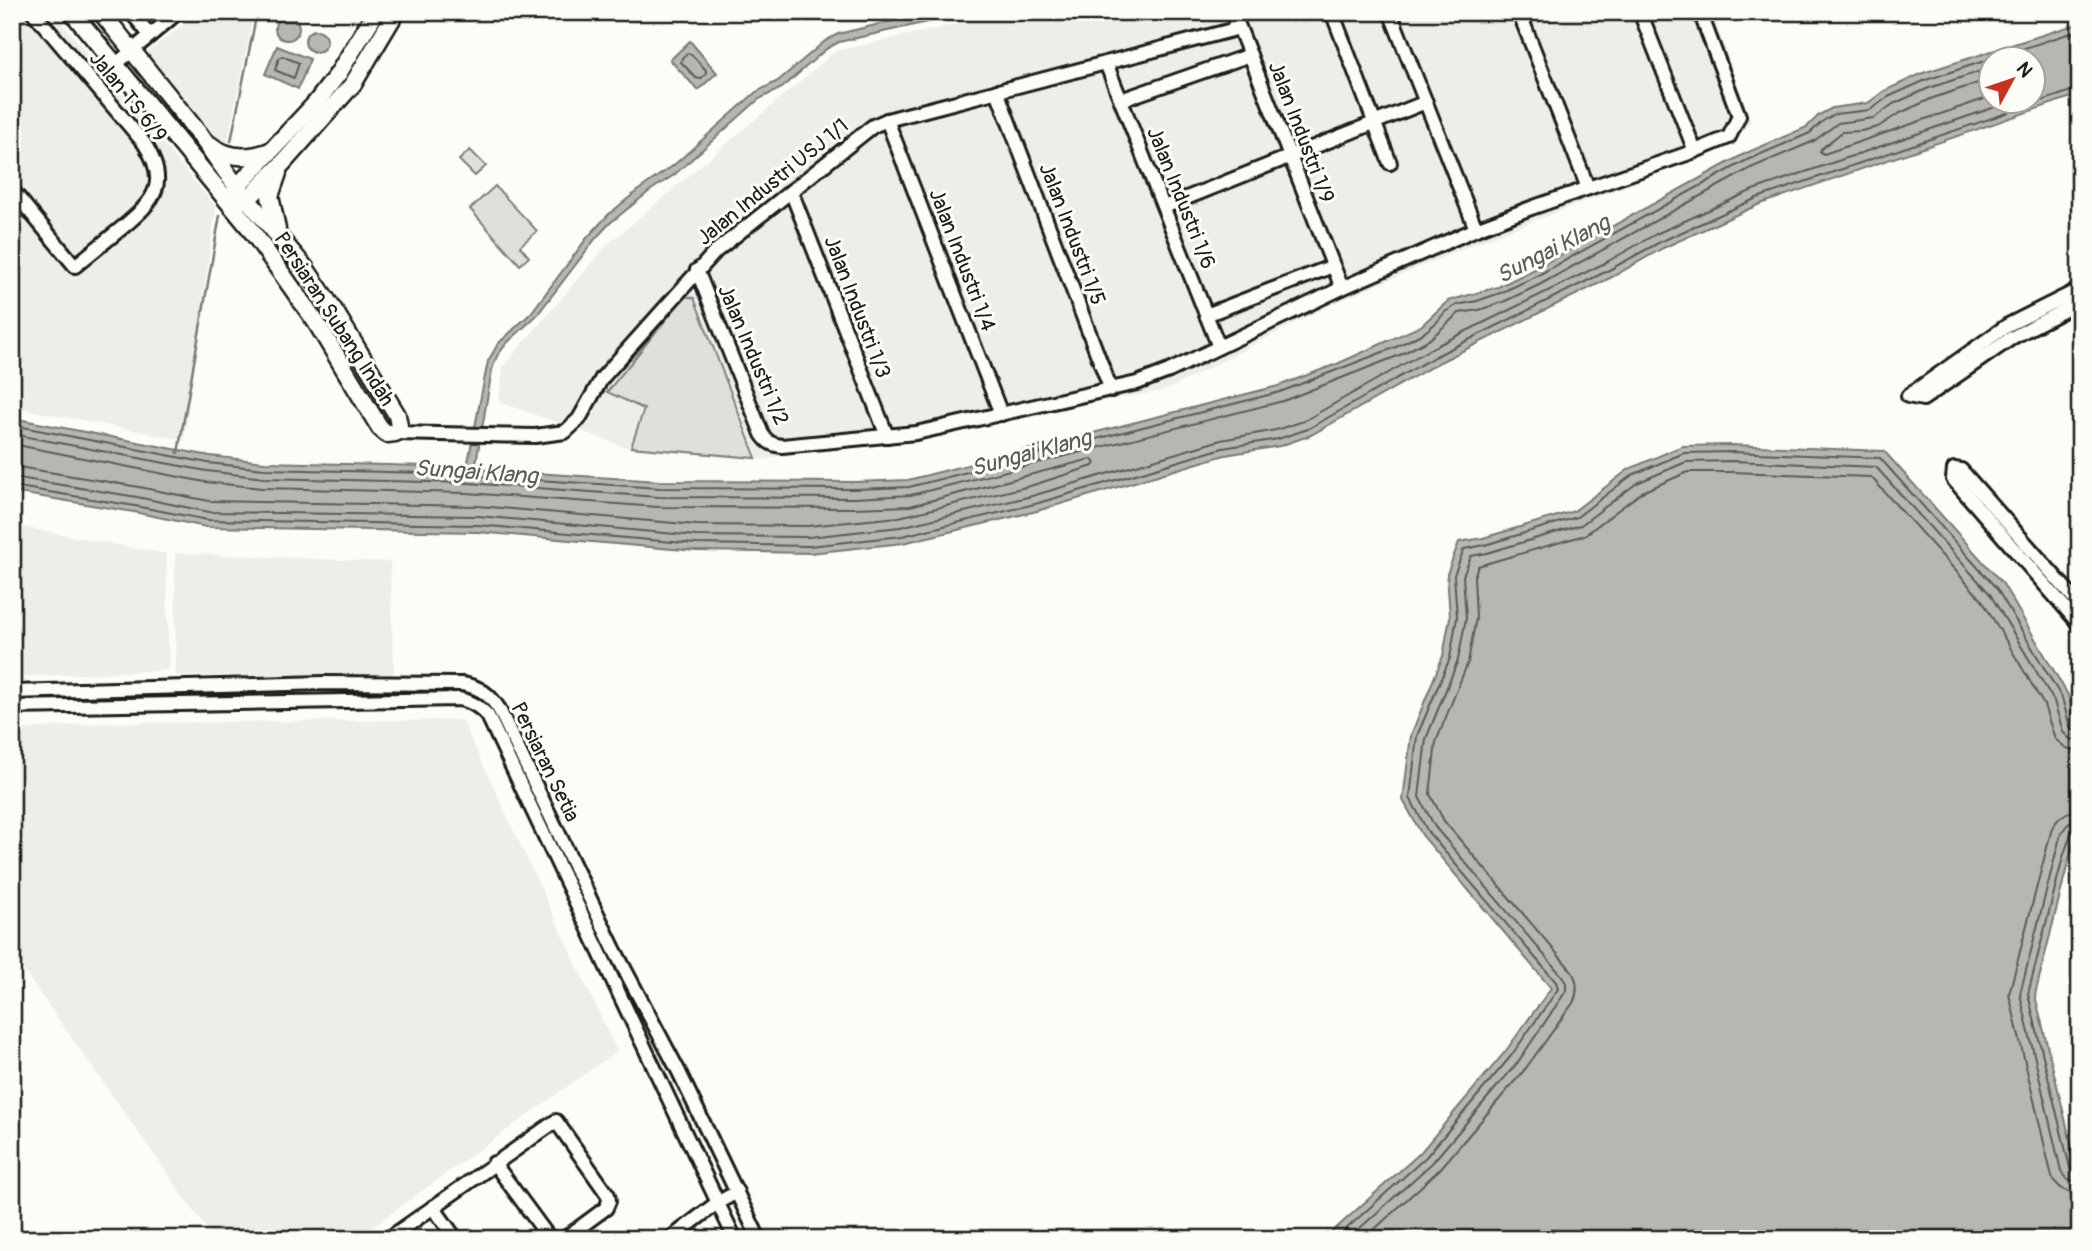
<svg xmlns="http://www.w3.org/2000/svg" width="2092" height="1251" viewBox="0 0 2092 1251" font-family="Pangolin,sans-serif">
  <rect width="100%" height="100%" fill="#fdfcf7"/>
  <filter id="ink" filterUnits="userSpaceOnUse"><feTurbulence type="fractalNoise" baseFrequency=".0143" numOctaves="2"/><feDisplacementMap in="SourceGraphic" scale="14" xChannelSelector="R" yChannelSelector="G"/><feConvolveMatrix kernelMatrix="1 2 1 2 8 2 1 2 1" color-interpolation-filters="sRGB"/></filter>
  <g filter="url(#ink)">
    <g fill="#eeede9">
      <polygon points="12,12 53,12 216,207 184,440 12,407"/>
      <polygon points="191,12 254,12 227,144 218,143 146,53 190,20"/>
      <polygon points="1012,12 1712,12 1751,121 1728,147 1479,242 1330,305 1167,390 760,460 631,449 499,402 503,367 606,246 836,51"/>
      <polygon points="12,525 166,554 169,670 12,677"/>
      <polygon points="175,553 390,562 394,675 176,676"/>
      <polygon points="462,720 617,1051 355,1239 214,1239 12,954 12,730 108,723"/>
    </g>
    <g fill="#e0dfdb" stroke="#7e7e7c" stroke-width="2">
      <polygon points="470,150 486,166 475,176 459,160"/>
      <polygon points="495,186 537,231 520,246 529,257 520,265 470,209"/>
      <polygon points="685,296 694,298 756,458 631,447 644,409 607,392"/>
    </g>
    <g fill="#b7b6b2" stroke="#797876" stroke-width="2" fill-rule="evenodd">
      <path d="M930,12H959L945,18L839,42L826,49L782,88L759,99L674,175L651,190L610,223L596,238L537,315L507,343L497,356L492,370L475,469L659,481L854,482L908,480L1278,386L1337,364L1421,326L1448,301L1498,287L1531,271L1744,154L1807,127L1819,115L1832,108L1868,103L1884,91L1923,73L2080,23V94L1760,204L1663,248L1612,277L1440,362L1311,435L1280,446L1225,455L1037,511L903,543L810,553L696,551L477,532L206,527L134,512L12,492V418L210,456L265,462L467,467L488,361L498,344L531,313L587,238L608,215L637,191L674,165L756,92L778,81L825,41L838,34ZM1990,60H2032V102H1990Z"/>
      <circle cx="287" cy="28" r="12"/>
      <circle cx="316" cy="41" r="11"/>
      <polygon points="690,41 717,73 698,90 670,60"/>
      <polygon points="277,46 310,59 298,89 265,74"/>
      <polygon points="1731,445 1884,451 2003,584 2068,695 2080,735 2080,827 2069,859 2035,995 2080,1180 2080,1239 1324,1239 1420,1153 1505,1052 1551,988 1422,835 1403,800 1411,735 1443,656 1450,617 1447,574 1459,542 1483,538 1574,511 1629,469 1682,446"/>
    </g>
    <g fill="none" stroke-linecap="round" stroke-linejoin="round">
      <g stroke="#5a5a58" stroke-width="2">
        <polygon points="687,53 691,54 706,70 706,74 700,79 696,78 681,62 682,58"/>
        <polygon points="282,56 299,63 294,78 275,70 279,58"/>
        <polyline points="1990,79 1933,98 1898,114 1878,127 1861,131 1842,132 1821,149 1820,152 1824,154 1990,97"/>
        <polyline points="12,425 208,463 264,469 470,474 476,476 659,488 855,489 909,487 1280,392 1396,347 1425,332 1437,322 1445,312 1457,305 1477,301 1500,293 1535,277 1747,160 1810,133 1823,121 1835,114 1870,110 1888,97 1926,80 2080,30"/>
        <polyline points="12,434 207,471 264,478 468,483 658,497 855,498 911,495 1283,401 1400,355 1430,339 1459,313 1479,310 1503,302 1539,285 1751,168 1814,141 1838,123 1874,118 1893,104 1929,88 1990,68"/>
        <polyline points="12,444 205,482 262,488 467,493 658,507 855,508 910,506 1091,459 1095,463 1093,466 1030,486 899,517 808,526 697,525 478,506 209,501 139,487 12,466"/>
        <polyline points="12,477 137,497 209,512 478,516 697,536 809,537 900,527 1032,496 1221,440 1276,430 1304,421 1432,348 1605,263 1656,234 1753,190 2010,102"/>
        <polyline points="12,486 135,506 208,520 477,525 696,544 809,546 902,536 1035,504 1223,448 1278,439 1308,429 1436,356 1609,270 1660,242 1757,198 2080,88"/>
        <path d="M2080,810C2067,811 2058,817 2052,828L2009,994L2052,1177C2058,1188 2067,1194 2080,1194"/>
        <polyline points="2080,821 2068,824 2061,833 2020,994 2061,1171 2068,1180 2080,1183"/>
        <polyline points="2080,830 2074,830 2071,834 2063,857 2028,994 2070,1168 2074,1174 2080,1175"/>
        <polyline points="1335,1239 1426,1157 1511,1056 1558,989 1556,982 1428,832 1410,798 1417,736 1450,658 1457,617 1454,575 1464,549 1485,545 1577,517 1632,475 1684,453 1731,452 1880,458 1997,589 2062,698 2070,727 2074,731 2080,731"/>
        <polyline points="1348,1239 1432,1163 1518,1062 1566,991 1566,983 1563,977 1435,827 1419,797 1426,739 1458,660 1466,618 1463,576 1471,556 1487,553 1581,525 1637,483 1686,462 1731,461 1876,467 1990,594 2054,701 2063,732 2070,739 2080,740"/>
        <path d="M1364,1239L1440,1169L1526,1068L1573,1003C1579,991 1578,981 1571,970L1444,821L1430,794L1436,742L1468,662L1476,618L1474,577L1478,566L1585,535L1642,492L1688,472H1731L1871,477L1982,600L2044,705L2055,739L2066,748L2080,751"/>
      </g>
      <g stroke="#797876" stroke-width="2.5">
        <polyline points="231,141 257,12"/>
        <polyline points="178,453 220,215"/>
      </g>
      <defs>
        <g id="minor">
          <polyline points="131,12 150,35"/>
          <polyline points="1233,12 1342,288"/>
          <polyline points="1332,12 1390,163"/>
          <polyline points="1390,12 1476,229"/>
          <polyline points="1519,12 1588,188"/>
          <polyline points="1640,12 1695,151"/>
          <polyline points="1106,63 1219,347"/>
          <polyline points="115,65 178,12"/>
          <polyline points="997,91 1111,390"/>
          <polyline points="1121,100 1250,55"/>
          <polyline points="887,120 1001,414"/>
          <path d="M12,190L75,266C91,253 107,240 123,227C155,200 170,183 144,143L33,12"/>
          <polyline points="791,191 887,436"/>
          <polyline points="1164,207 1426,102"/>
          <path d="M697,270L762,434C767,442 772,445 782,446L916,433L1137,383L1169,371L1342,288L1476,229L1531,208L1695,151L1729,137L1739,116L1700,12"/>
          <polyline points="2080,289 2008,325 1908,396 1923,399 2013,337 2080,302"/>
          <polyline points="1206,315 1333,266"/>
          <polyline points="395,433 535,436 565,432 579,419 602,378 716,251 873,126 887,120 1232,30 1236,22"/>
          <polyline points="2080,605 1961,470 1954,469 1953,479 2080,625"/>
          <path d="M12,692L323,683L462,684C480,687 489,694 499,709L614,949L679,1072L759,1239"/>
          <path d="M12,707L459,699C472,702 479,706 488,716L735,1239"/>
          <polyline points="494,1163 550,1239"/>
          <polyline points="433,1207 456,1239"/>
          <polyline points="388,1239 556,1121 608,1195 609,1201 606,1208 564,1239"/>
          <polyline points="670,1239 717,1203 737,1192"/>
        </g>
        <g id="major">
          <polyline points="72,12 249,227 316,322 380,428 387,434 395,433 399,426 397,415 335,312 306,269 237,187 200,135 101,12"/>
          <path d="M209,144C227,159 249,159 270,151"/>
          <polyline points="234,194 237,187 315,104 338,74 376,12"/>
          <polyline points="239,201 248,199 282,164 353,84 396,12"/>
          <polyline points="277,229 270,196 278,173"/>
        </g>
      </defs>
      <use href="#minor" stroke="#1c1c1c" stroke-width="18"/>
      <use href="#major" stroke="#1c1c1c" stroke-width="21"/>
      <use href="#minor" stroke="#fdfcf7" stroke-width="12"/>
      <use href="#major" stroke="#fdfcf7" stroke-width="16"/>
    </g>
  </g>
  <g text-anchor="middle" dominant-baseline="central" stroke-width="6" stroke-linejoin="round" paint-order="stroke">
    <g font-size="21" fill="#1c1c1c" stroke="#fdfcf7">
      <text transform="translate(128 97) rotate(51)">Jalan TS 6/9</text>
      <text transform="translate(1301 132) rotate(69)">Jalan Industri 1/9</text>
      <text transform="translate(773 182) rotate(-39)">Jalan Industri USJ 1/1</text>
      <text transform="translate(1181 198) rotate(68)">Jalan Industri 1/6</text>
      <text transform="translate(1072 234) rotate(69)">Jalan Industri 1/5</text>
      <text transform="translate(962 260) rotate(69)">Jalan Industri 1/4</text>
      <text transform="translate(857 307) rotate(69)">Jalan Industri 1/3</text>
      <text transform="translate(334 319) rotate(57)">Persiaran Subang Indah</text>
      <text transform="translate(753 355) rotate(67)">Jalan Industri 1/2</text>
      <text transform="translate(545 762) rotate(64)">Persiaran Setia</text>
    </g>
    <g font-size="23" font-style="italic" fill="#5a5a58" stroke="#fdfcf7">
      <text transform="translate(1553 249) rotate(-27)">Sungai Klang</text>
      <text transform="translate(1031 453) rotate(-15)">Sungai Klang</text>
      <text transform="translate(476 472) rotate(4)">Sungai Klang</text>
    </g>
  </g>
  <rect width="2092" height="1251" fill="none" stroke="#fdfcf7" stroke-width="42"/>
  <rect x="21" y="21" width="2050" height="1209" fill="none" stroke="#1c1c1c" stroke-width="2.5" filter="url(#ink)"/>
  <g transform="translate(2012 80) rotate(50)"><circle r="33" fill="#fdfcf7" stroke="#a3a29f" stroke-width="2"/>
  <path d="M0-5L12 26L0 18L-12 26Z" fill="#c8321e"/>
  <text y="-10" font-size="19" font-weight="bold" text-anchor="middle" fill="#1c1c1c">N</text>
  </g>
</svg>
